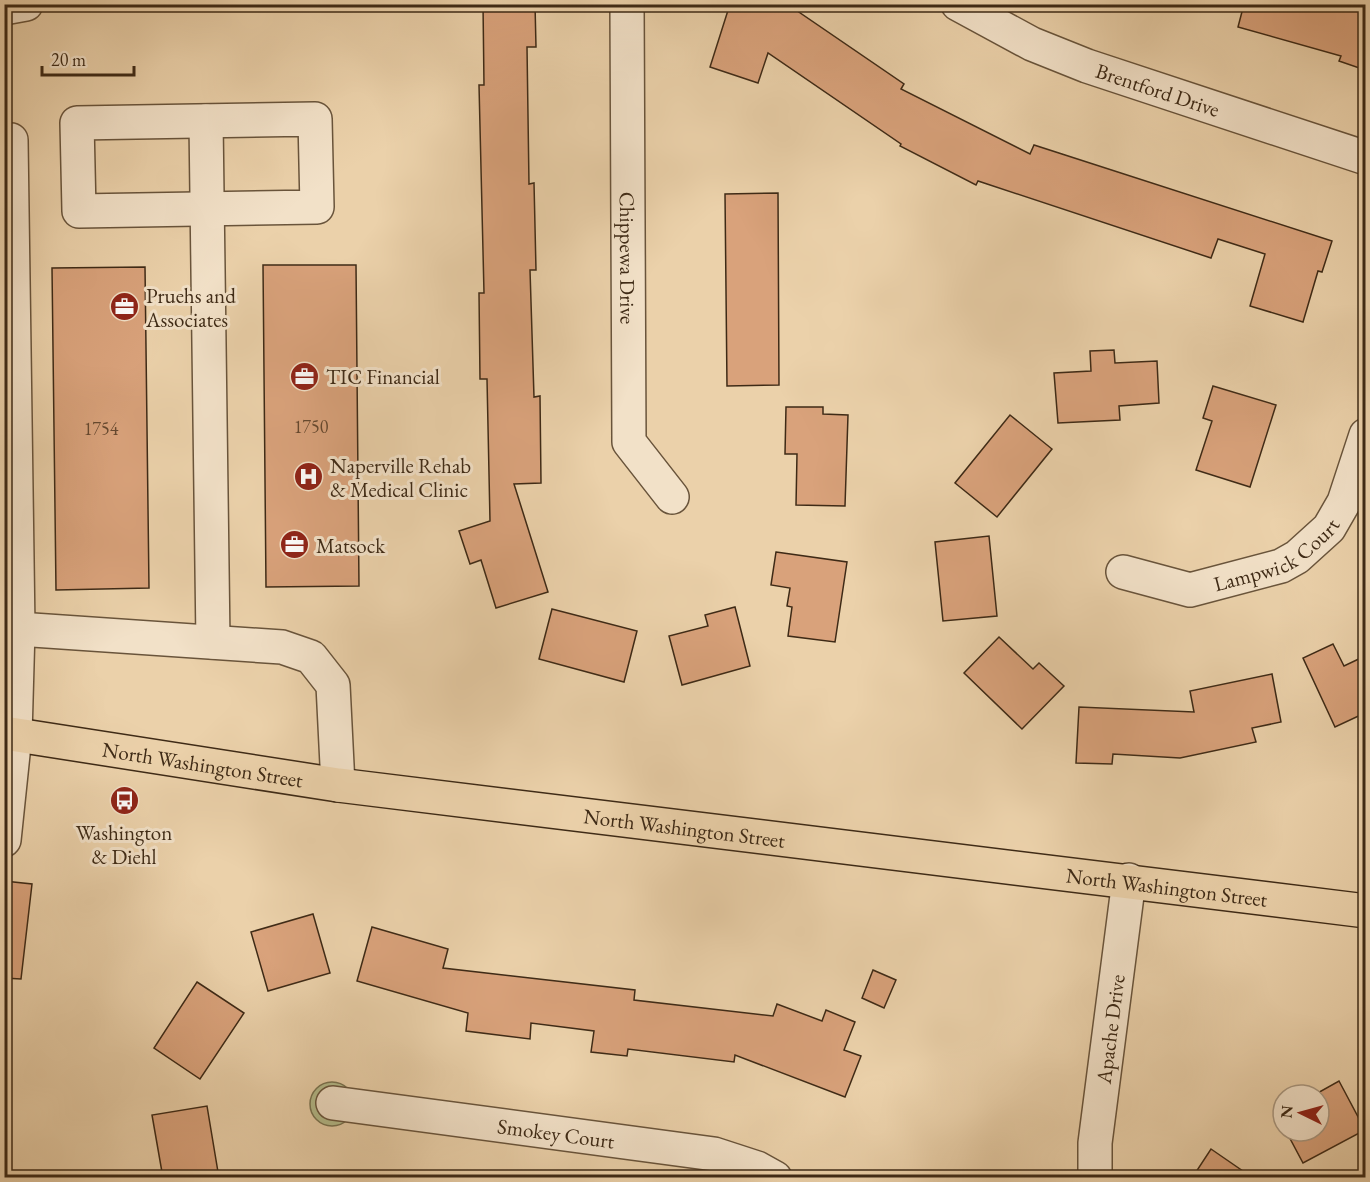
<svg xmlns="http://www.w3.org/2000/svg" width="1370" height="1182" viewBox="0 0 1370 1182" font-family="'EB Garamond',serif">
  <rect width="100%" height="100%" fill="#ebd1aa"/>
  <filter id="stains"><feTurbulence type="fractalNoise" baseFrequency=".00333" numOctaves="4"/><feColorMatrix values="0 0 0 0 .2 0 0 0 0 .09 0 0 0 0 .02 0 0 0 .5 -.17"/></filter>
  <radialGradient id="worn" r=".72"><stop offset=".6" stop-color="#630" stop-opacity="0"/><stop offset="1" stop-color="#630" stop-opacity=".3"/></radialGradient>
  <circle fill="#b4bc8b" stroke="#797350" stroke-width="1.5" cx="332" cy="1104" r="22"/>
  <g fill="#d9a27b" stroke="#3e2a16" stroke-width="1.5">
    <polygon points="483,4 535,4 536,47 527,47 529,184 534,183 536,270 530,270 534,397 540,396 541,483 514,484 548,592 496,608 481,560 470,564 459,531 490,521 487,379 480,379 479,293 484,293 479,85 484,85"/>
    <polygon points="730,4 787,4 904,84 901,89 1030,154 1034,145 1332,241 1322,272 1318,271 1303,322 1250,306 1265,254 1218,239 1211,258 978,181 976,185 900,146 901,144 768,53 758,83 710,67"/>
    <polygon points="1244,4 1348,4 1356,7 1357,4 1365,4 1365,70 1339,61 1341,56 1238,27"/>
    <polygon points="778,193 779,385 727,386 725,194"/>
    <polygon points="263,265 356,265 359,586 266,587"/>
    <polygon points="145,267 149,588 56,590 52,268"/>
    <polygon points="1114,350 1115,363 1157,361 1159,403 1119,406 1120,420 1058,423 1054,373 1091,371 1090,351"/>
    <polygon points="1213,386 1276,405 1250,487 1196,470 1212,421 1203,418"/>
    <polygon points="786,407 823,407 823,414 848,415 845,506 796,505 797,454 785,454"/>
    <polygon points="1010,415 1052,449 997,517 955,483"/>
    <polygon points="989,536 997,616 943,621 935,542"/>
    <polygon points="776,552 847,562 835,642 788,636 792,607 787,606 790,588 771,585"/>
    <polygon points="735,607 750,666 682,685 669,636 708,626 705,615"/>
    <polygon points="552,609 637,631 624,682 539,659"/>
    <polygon points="999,637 1033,669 1039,663 1064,686 1022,729 964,673"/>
    <polygon points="1333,644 1344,666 1365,656 1365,713 1335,727 1303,658"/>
    <polygon points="1272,674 1281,722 1252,728 1256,742 1180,758 1113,754 1112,764 1076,763 1079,707 1194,712 1190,691"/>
    <polygon points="4,881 32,884 21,979 4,978"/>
    <polygon points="313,914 330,973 268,991 251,932"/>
    <polygon points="372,927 448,949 443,968 635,990 634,1000 773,1016 777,1004 822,1021 826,1010 855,1022 844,1050 861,1056 845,1097 735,1055 734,1062 628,1049 627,1056 591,1052 594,1031 531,1023 530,1039 466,1031 468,1013 357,981"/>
    <polygon points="873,970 896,980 884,1008 862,998"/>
    <polygon points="197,982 244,1013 200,1079 154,1048"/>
    <polygon points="1339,1081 1365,1130 1303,1163 1286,1131 1319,1131 1319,1095 1314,1095"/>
    <polygon points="207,1106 219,1178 163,1178 152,1115"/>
    <polygon points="1211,1149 1253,1178 1192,1178"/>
  </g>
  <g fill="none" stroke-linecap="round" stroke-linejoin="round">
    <defs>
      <g id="minor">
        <path id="s1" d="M627,4L629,442L672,497"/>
        <path id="s2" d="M958,4L1032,44L1087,66L1366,158"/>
        <polyline points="4,8 26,4"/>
        <polygon points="315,119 317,207 79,211 77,123"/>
        <polyline points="206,121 213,642"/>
        <polyline points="4,140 11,140 18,629 15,735 4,840"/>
        <path id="s3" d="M1123,572L1190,590L1281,566L1297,557L1329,528L1344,502L1366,435"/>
        <polyline points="18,629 282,647 311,657 333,685 338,785"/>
        <path id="s4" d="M333,1103L714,1154L757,1168L775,1178"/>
        <path id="s5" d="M1095,1178V1143L1129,880"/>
      </g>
      <g id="major">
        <path id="s6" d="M4,733L338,785L1366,911"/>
      </g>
    </defs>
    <use href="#minor" stroke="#69543b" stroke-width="36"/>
    <use href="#major" stroke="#3e2a16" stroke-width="36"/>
    <use href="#minor" stroke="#f2e1c8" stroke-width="33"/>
    <use href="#major" stroke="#ebd1aa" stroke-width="33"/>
  </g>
  <defs>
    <symbol id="office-disc" viewBox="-11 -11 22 22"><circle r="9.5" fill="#8f2418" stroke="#f2e1c8"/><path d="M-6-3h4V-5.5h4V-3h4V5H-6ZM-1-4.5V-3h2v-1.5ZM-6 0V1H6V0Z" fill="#fff"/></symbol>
    <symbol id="hospital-disc" viewBox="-11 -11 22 22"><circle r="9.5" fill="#8f2418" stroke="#f2e1c8"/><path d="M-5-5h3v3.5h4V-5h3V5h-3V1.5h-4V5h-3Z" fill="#fff"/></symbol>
    <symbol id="bus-disc" viewBox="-11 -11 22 22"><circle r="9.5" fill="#8f2418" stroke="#f2e1c8"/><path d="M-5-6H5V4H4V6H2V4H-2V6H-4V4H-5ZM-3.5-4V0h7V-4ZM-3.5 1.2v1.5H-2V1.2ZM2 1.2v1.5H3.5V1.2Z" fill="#fff"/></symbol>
  </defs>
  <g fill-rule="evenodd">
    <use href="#office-disc" x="108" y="290" width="33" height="33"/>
    <use href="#office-disc" x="288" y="360" width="33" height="33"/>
    <use href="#hospital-disc" x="292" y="460" width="33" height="33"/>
    <use href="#office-disc" x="278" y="528" width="33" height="33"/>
    <use href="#bus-disc" x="108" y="784" width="33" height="33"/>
  </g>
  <g text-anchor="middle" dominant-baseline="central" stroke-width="6" stroke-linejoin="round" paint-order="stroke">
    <g font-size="18" fill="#65482f">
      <text x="311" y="426">1750</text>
      <text x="101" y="428">1754</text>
    </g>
    <g font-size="21" fill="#3e2a16" stroke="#f2e1c8">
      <text stroke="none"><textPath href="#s2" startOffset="218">Brentford Drive</textPath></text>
      <text stroke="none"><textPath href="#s1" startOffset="254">Chippewa Drive</textPath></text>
      <text stroke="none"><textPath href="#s3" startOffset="164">Lampwick Court</textPath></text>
      <text stroke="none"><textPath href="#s6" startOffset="201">North Washington Street</textPath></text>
      <text stroke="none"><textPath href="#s6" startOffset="687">North Washington Street</textPath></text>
      <text stroke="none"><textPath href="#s6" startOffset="1173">North Washington Street</textPath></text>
      <text stroke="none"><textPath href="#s5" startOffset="150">Apache Drive</textPath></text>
      <text stroke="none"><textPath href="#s4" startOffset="225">Smokey Court</textPath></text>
    </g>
    <g font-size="21" fill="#3e2a16" stroke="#f2e1c8" text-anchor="start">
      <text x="146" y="295">Pruehs and<tspan x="146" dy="24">Associates</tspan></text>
      <text x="326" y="376">TIC Financial</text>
      <text x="330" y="465">Naperville Rehab<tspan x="330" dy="24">&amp; Medical Clinic</tspan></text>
      <text x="316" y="545">Matsock</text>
      <text x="124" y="832" text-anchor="middle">Washington<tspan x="124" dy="24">&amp; Diehl</tspan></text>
    </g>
  </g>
  <rect width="1370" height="1182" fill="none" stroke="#ebd1aa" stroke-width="24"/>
  <rect x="6" y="6" width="1358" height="1170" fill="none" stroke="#3e2a16" stroke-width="3"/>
  <rect x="12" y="12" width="1346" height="1158" fill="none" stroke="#3e2a16" stroke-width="1.5"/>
  <g transform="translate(1301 1113) rotate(275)"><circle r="28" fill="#f2e1c8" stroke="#aa9881" stroke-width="1.5"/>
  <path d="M0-4.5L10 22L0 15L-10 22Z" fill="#8f2418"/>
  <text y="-9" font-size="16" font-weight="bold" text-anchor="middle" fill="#3e2a16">N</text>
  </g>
  <path d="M42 66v9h92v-9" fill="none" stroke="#3e2a16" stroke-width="3"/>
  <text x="51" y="66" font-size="18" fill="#3e2a16" stroke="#f2e1c8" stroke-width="4.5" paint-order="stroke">20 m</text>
  <rect width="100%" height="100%" filter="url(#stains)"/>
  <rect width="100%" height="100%" fill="url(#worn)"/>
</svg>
